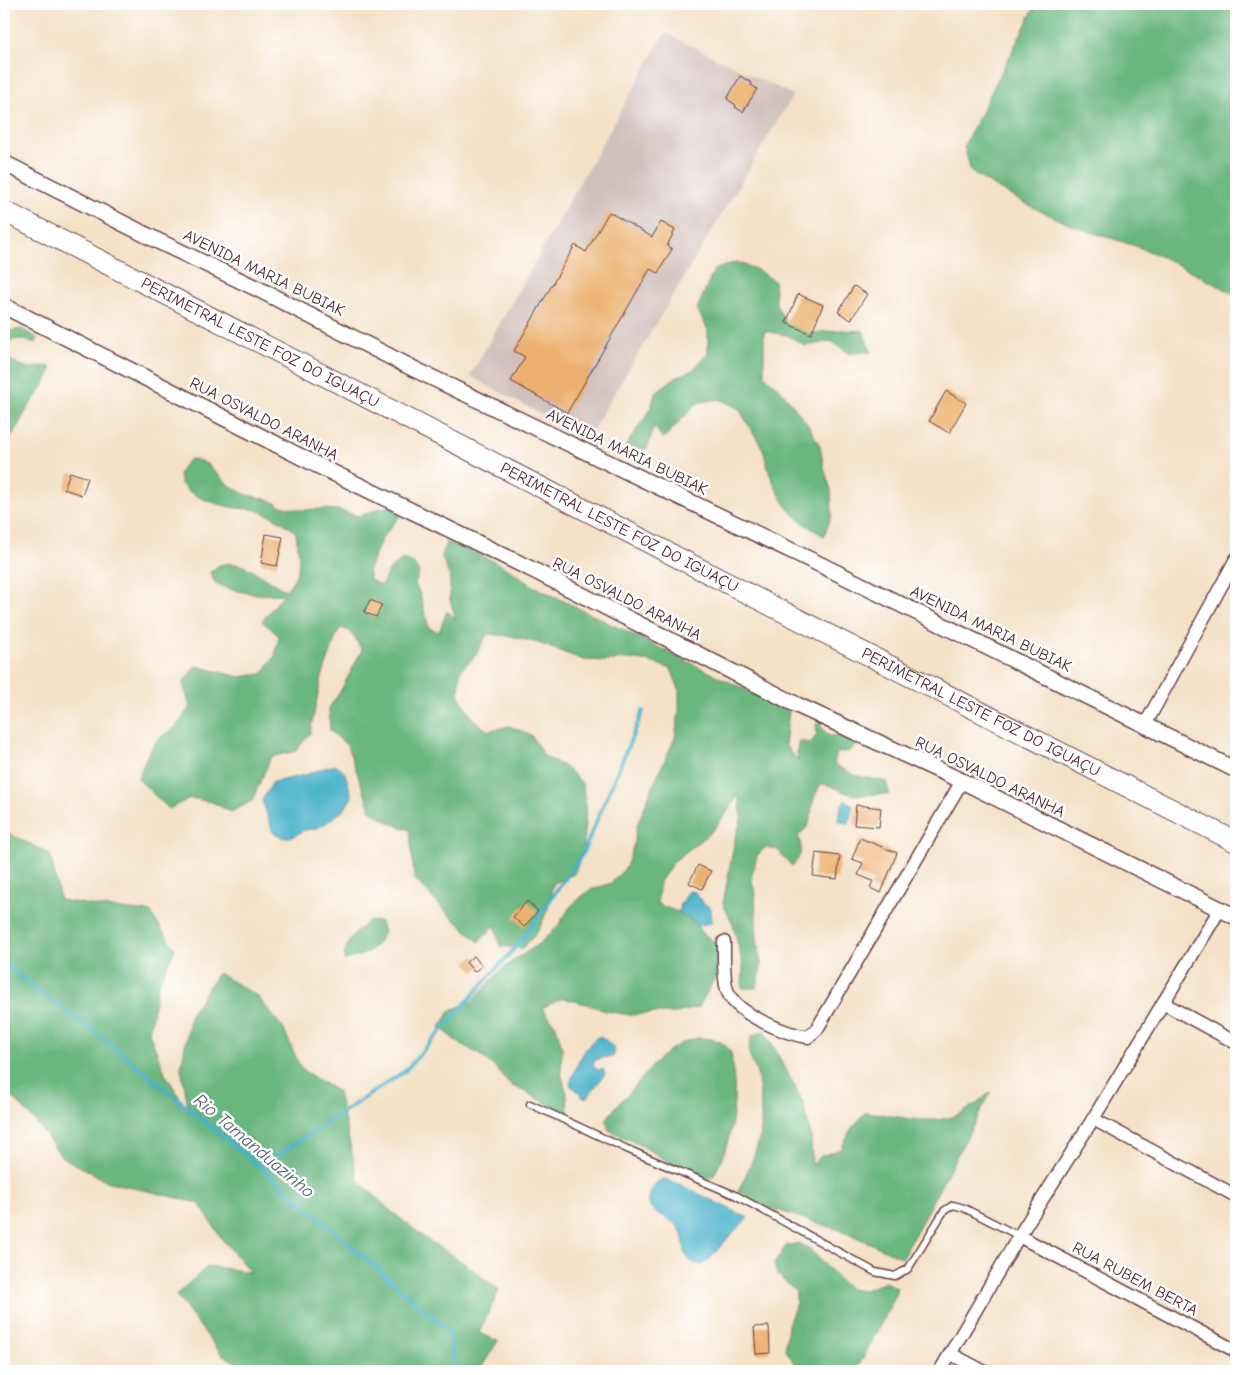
<svg xmlns="http://www.w3.org/2000/svg" width="1240" height="1375" viewBox="0 0 1240 1375" font-family="'Comic Neue',sans-serif">
  <rect width="100%" height="100%" fill="#fff"/>
  <filter id="ink" filterUnits="userSpaceOnUse"><feTurbulence type="fractalNoise" baseFrequency=".02" numOctaves="2"/><feDisplacementMap in="SourceGraphic" scale="10" xChannelSelector="R" yChannelSelector="G"/><feConvolveMatrix kernelMatrix="1 2 1 2 8 2 1 2 1" color-interpolation-filters="sRGB"/></filter>
  <filter id="wash" filterUnits="userSpaceOnUse"><feTurbulence type="fractalNoise" baseFrequency=".0096" numOctaves="4" result="noise"/><feDisplacementMap in="SourceGraphic" scale="20" xChannelSelector="R" yChannelSelector="G"/><feGaussianBlur stdDeviation="1.12" result="paint"/><feColorMatrix in="noise" values="0 0 0 0 0 0 0 0 0 0 0 0 0 0 0 0 0 1.4 0 .05"/><feComposite in="paint" operator="in"/></filter>
  <g filter="url(#wash)">
    <rect width="100%" height="100%" fill="#f4e1c7"/>
    <polygon fill="#d0c0bc" points="665,33 793,95 587,439 470,376"/>
    <g fill="#69b67e" stroke="#5a6a54">
      <path d="M1036,4H1236V295C1208,281 1180,265 1151,252C1125,241 1098,236 1072,225C1037,211 1003,192 971,172L964,146Z"/>
      <polygon points="735,262 756,269 774,281 776,304 786,323 811,333 841,330 863,331 871,352 849,353 831,341 805,346 787,335 764,331 764,375 780,389 808,425 820,446 824,468 831,490 832,515 824,536 806,525 789,510 778,492 769,472 763,449 739,409 720,399 697,403 663,439 654,426 647,449 625,447 649,412 656,392 673,379 693,370 708,353 708,330 697,309 714,270"/>
      <polygon points="21,329 37,338 36,343 19,339 7,341 4,339 4,332"/>
      <path d="M4,354C10,361 22,367 31,368C39,368 44,364 51,368C48,385 34,396 26,411C19,422 15,436 4,443Z"/>
      <path d="M190,459L201,461L210,466L228,484L237,490L247,495L270,500L280,506L302,510L323,509L337,510L359,516L381,508L393,507L402,514L382,538L368,571L371,581L382,585C387,573 391,566 403,559L413,563L419,573L415,584L420,594L429,628L439,632L447,611L456,619L450,600V578L442,557L446,542C476,552 508,566 533,586L789,711L785,745L798,761L797,751L799,741L810,743L817,735L816,724L820,723L822,728L829,736H851L858,744L849,751L837,753L834,764L854,775L887,782L889,794C877,794 864,796 852,794C840,793 835,785 821,784C817,791 813,799 812,807C810,822 811,826 798,835C803,849 802,855 792,866L784,858L778,850L766,847L757,856L751,879L755,891L757,940L761,964L760,976L756,988H742L743,966L733,924L723,904L735,839L742,816L738,795L726,814L711,832L673,862L660,882L657,904L678,912L696,923L701,932L719,945L721,967L699,1007L676,1013H653L630,1015L606,1011L586,1004L563,998L542,1008L556,1026L562,1047L561,1073L567,1095L568,1114L509,1084L495,1067L477,1053L457,1042L440,1027L451,1010L472,1001L503,968L540,943L558,926L570,907L588,891L611,883L626,867L633,847L637,825L655,781L675,738L679,712V689L671,669L651,662L628,659L606,661L584,660L538,643L511,636L487,634L476,655L460,671L459,696L472,718L488,731L509,726L531,735L544,756L565,767L582,783L586,805L583,853L574,874L553,884L548,908L539,930L523,948L500,946L495,925L479,942L445,911L414,878L410,830L390,823L371,811L347,745L330,731L329,708L341,690L362,650L350,631L340,628L337,634L321,680L310,733L296,751L271,757L252,801L231,812L212,802L190,798L169,809L138,779L146,758L157,740L176,727L190,707L183,683L196,666L240,677L262,674L275,656L279,636L262,621L284,594C261,596 236,593 215,583L210,572C213,570 217,566 220,565C243,557 266,582 286,590C304,568 299,559 296,533C286,523 271,515 256,510C248,508 238,509 230,507C208,502 157,487 190,459Z"/>
      <polygon points="4,831 50,854 60,900 103,907 150,912 175,949 157,988 149,1033 166,1075 189,1112 181,1068 191,1013 218,973 257,996 283,1028 301,1069 338,1092 358,1180 392,1212 428,1240 464,1263 499,1290 479,1333 498,1341 479,1371 252,1371 221,1354 176,1295 208,1266 250,1272 222,1239 199,1203 109,1182 62,1157 36,1122 4,1088"/>
      <path d="M369,921L381,922L384,932C373,953 365,955 344,960C345,940 355,933 369,921Z"/>
      <path d="M764,1031L776,1051L803,1102L811,1136L812,1165L821,1156L841,1149L851,1129L866,1112C895,1115 926,1126 955,1116C968,1111 980,1100 991,1092L902,1258L843,1231L757,1204L738,1191C746,1176 759,1147 761,1130C762,1116 760,1093 758,1079C755,1058 744,1062 752,1036Z"/>
      <path d="M698,1038C709,1038 722,1039 729,1050C732,1053 732,1060 732,1065C738,1098 732,1147 713,1176L703,1179L673,1165L644,1147L609,1130L606,1120C615,1106 627,1096 637,1084C656,1062 668,1045 698,1038Z"/>
      <polygon points="798,1243 809,1248 842,1283 851,1289 862,1291 885,1282 897,1288 894,1299 856,1371 799,1371 785,1348 788,1325 796,1303 796,1292 778,1275 774,1264 786,1246"/>
    </g>
    <g fill="#4ab2c9" stroke="#4a687a">
      <polygon points="337,765 345,773 352,797 344,810 326,823 315,829 304,830 294,836 283,838 273,832 262,800 273,782 305,775 327,767"/>
      <polygon points="845,800 853,805 849,823 838,822 841,807"/>
      <polygon points="689,891 695,892 703,903 711,908 712,920 711,923 699,925 678,912 680,904 684,901 686,893"/>
      <path d="M601,1036L613,1047L615,1052L613,1057L600,1058L595,1060L593,1066L598,1070L603,1069L605,1074L587,1098L582,1097L579,1092L570,1085C572,1073 588,1038 601,1036Z"/>
      <path d="M664,1179L679,1184L748,1218L727,1239L707,1262L701,1265L690,1261C681,1250 686,1238 679,1228C670,1214 641,1215 651,1192C654,1185 656,1181 664,1179Z"/>
    </g>
    <g fill="none" stroke-linecap="round" stroke-linejoin="round">
      <g stroke="#4ab2c9" stroke-width="4">
        <polyline points="4,964 103,1038 260,1167 449,1331 455,1371"/>
        <polyline points="260,1167 405,1071 522,940 583,853 643,711"/>
      </g>
    </g>
    <g id="blocks">
      <g fill="#ecb070">
        <polygon points="740,76 752,83 751,85 757,89 743,112 735,107 736,105 727,99"/>
        <polygon points="609,212 652,237 661,222 675,230 667,246 672,249 658,273 650,269 567,413 511,381 525,357 514,351 575,245 586,252"/>
        <polygon points="854,286 867,294 851,320 838,312"/>
        <polygon points="798,294 823,305 811,334 786,323"/>
        <polygon points="946,391 966,403 949,433 929,421"/>
        <polygon points="70,472 88,478 82,495 64,489"/>
        <polygon points="266,534 283,537 277,566 261,563"/>
        <polygon points="370,600 382,605 376,617 364,612"/>
        <polygon points="856,805 881,808 879,827 854,825"/>
        <polygon points="860,838 897,853 881,893 870,888 873,881 858,875 863,863 852,859"/>
        <polygon points="816,853 840,856 837,879 813,876"/>
        <polygon points="698,865 711,871 702,889 689,883"/>
        <polygon points="527,901 538,911 524,927 513,917"/>
        <polygon points="474,956 482,966 474,972 466,962"/>
        <polygon points="769,1326 770,1353 756,1354 754,1327"/>
      </g>
    </g>
  </g>
  <g filter="url(#ink)">
    <use href="#blocks" fill-opacity="0" stroke="#643c42" stroke-width="1"/>
    <g fill="none" stroke-linecap="round" stroke-linejoin="round">
      <defs>
        <polyline id="service" points="530,1104 627,1149 737,1196 875,1272 895,1276 908,1269 944,1211 953,1205 964,1208 1019,1236"/>
        <g id="minor">
          <polyline points="1145,725 1236,559"/>
          <path d="M724,942C724,954 723,982 728,992C736,1014 786,1034 808,1037L817,1029L962,781"/>
          <polyline points="1163,1003 1236,1043"/>
          <polyline points="1093,1119 1236,1196"/>
          <polyline points="1019,1236 1236,1351"/>
          <polyline points="951,1354 983,1371"/>
          <polyline points="940,1371 1019,1236 1093,1119 1220,909"/>
        </g>
        <g id="tertiary">
          <polyline points="4,163 158,241 260,290 414,369 819,564 1236,770"/>
          <polyline points="4,306 319,466 535,571 799,706 962,781 1236,917"/>
        </g>
        <g id="trunk">
          <path id="s1" d="M4,211L770,605L1236,842"/>
        </g>
      </defs>
      <use href="#service" stroke="#643c42" stroke-width="9"/>
      <use href="#minor" stroke="#643c42" stroke-width="15"/>
      <use href="#tertiary" stroke="#643c42" stroke-width="18"/>
      <use href="#trunk" stroke="#643c42" stroke-width="22"/>
      <use href="#service" stroke="#fff" stroke-width="6"/>
      <use href="#minor" stroke="#fff" stroke-width="12"/>
      <use href="#tertiary" stroke="#fff" stroke-width="15"/>
      <use href="#trunk" stroke="#fff" stroke-width="20"/>
    </g>
  </g>
  <g text-anchor="middle" dominant-baseline="central" stroke-width="5" stroke-linejoin="round" paint-order="stroke">
    <g font-size="16" fill="#4a1f2b" stroke="#fff">
      <text transform="translate(264 273) rotate(26)">AVENIDA MARIA BUBIAK</text>
      <text stroke="none"><textPath href="#s1" startOffset="288">PERIMETRAL LESTE FOZ DO IGUAÇU</textPath></text>
      <text transform="translate(264 419) rotate(27)">RUA OSVALDO ARANHA</text>
      <text transform="translate(627 452) rotate(26)">AVENIDA MARIA BUBIAK</text>
      <text stroke="none"><textPath href="#s1" startOffset="692">PERIMETRAL LESTE FOZ DO IGUAÇU</textPath></text>
      <text transform="translate(627 599) rotate(27)">RUA OSVALDO ARANHA</text>
      <text transform="translate(991 629) rotate(26)">AVENIDA MARIA BUBIAK</text>
      <text stroke="none"><textPath href="#s1" startOffset="1098">PERIMETRAL LESTE FOZ DO IGUAÇU</textPath></text>
      <text transform="translate(990 777) rotate(26)">RUA OSVALDO ARANHA</text>
      <text transform="translate(1135 1279) rotate(28)">RUA RUBEM BERTA</text>
    </g>
    <g font-size="18" font-style="italic" fill="#4a5a6a" stroke="#fff">
      <text transform="translate(254 1146) rotate(40)">Rio Tamanduazinho</text>
    </g>
  </g>
  <rect width="1240" height="1375" fill="none" stroke="#fff" stroke-width="20"/>
</svg>
